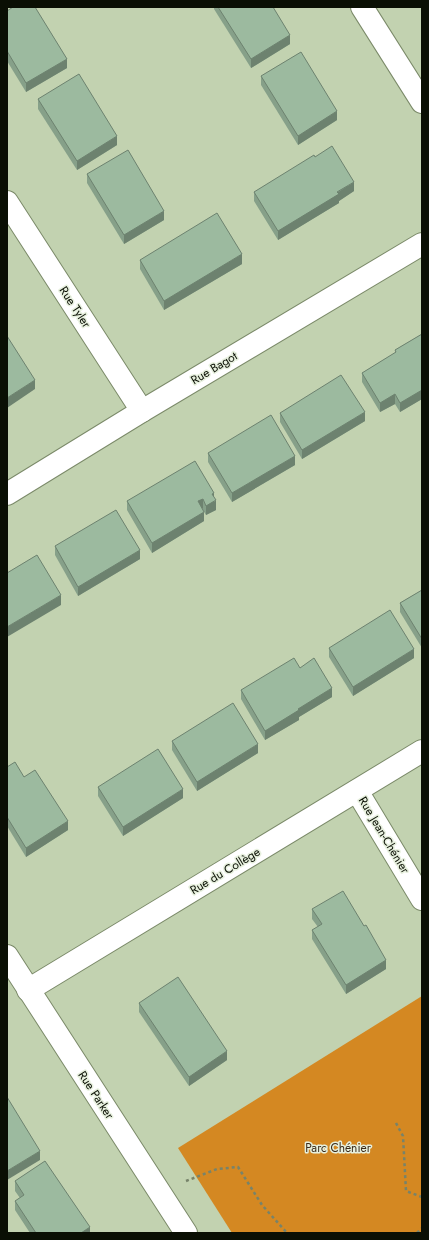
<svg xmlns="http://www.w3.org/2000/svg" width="429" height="1240" viewBox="0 0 429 1240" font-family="Jost,sans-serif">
  <rect width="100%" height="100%" fill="#c2d2b0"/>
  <polygon fill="#d48822" points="422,996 422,1233 232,1233 178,1148"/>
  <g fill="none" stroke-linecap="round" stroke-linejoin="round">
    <defs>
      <g id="street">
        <polyline points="362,7 422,102"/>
        <polyline points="7,202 142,411"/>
        <polyline points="7,494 142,411 422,244"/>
        <polyline points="357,791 422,899"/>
        <polyline points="7,956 186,1233"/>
        <polyline points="28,990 422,751"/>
      </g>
    </defs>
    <use href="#street" stroke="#7b8a69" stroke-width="24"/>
    <g stroke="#77836a" stroke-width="2.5" stroke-dasharray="3 3" stroke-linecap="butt">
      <polyline points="396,1123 403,1136 406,1191 422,1197"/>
      <polyline points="186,1181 217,1169 238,1167 262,1205 287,1233"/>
      <polyline points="417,1233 422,1228"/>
    </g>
    <use href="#street" stroke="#fff" stroke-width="22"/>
  </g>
  <g fill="#86a089">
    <polygon points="214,7 273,7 290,44 251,68 214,9"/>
    <polygon points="7,11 67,68 26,92 7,61"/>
    <polygon points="261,76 337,120 298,145 261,85"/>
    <polygon points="38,99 117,145 77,170 38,109"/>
    <polygon points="315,157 354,191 339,201 339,203 278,240 254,201 254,192"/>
    <polygon points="87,174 164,220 124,244 87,183"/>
    <polygon points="140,260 242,264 164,310 140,269"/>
    <polygon points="422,334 422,399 400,412 395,404 380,412 362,382 362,373 395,353 395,350"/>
    <polygon points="280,413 365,421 302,459 280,422"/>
    <polygon points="208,453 295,465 232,502 208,462"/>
    <polygon points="214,497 216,510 206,515 202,509 204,521 152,553 127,510 127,501"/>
    <polygon points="55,546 140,559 78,596 55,555"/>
    <polygon points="422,590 422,648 400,612 400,603"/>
    <polygon points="329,648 414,658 353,696 329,657"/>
    <polygon points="300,668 332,697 299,717 299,720 265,740 241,699 241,690"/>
    <polygon points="172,741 258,753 197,791 172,750"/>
    <polygon points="7,767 24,777 68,830 26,857 7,826"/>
    <polygon points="98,787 183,798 123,836 98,796"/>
    <polygon points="312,909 364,926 386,969 346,994 312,939 312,930 318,927 312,919"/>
    <polygon points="139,1003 227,1060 189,1086 139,1012"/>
    <polygon points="15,1181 90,1233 30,1233 15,1210 15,1201 20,1198 15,1191"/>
  </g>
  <g fill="#6d826f">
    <polygon points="290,35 290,44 251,68 251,59"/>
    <polygon points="67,59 67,68 26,92 26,83"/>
    <polygon points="337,111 337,120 298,145 298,136"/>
    <polygon points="117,136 117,145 77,170 77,161"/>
    <polygon points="354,182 354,191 339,201 339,203 278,240 278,231"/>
    <polygon points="164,211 164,220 124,244 124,235"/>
    <polygon points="242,254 242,264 164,310 164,301"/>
    <polygon points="35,380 35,389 7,408 7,398"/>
    <polygon points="422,390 422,399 400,412 400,403"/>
    <polygon points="395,394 395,404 380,412 380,403"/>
    <polygon points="365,412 365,421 302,459 302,450"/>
    <polygon points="295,456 295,465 232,502 232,493"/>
    <polygon points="214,493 214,502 216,500 216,510 206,515 206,506 212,494"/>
    <polygon points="203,499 203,508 198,511 198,501"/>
    <polygon points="204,512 204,521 152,553 152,543"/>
    <polygon points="140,550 140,559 78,596 78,587"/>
    <polygon points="61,595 61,605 7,637 7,627"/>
    <polygon points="414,649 414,658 353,696 353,687"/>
    <polygon points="332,688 332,697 299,717 299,720 265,740 265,731 298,709"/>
    <polygon points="258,744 258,753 197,791 197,782"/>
    <polygon points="183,789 183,798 123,836 123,827"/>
    <polygon points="68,821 68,830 26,857 26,848"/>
    <polygon points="386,960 386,969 346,994 346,985"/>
    <polygon points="227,1051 227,1060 189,1086 189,1077"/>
    <polygon points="40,1151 40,1160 7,1180 7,1171"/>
    <polygon points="90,1227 90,1233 81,1233"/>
  </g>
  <g fill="#9cba9f" stroke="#6d826f">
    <polygon points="13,7 35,7 67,59 26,83 7,51 7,11"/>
    <polygon points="218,7 273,7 290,35 251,59"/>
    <polygon points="301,52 337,111 298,136 261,76"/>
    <polygon points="79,74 117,136 77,161 38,99"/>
    <polygon points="332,146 354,182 337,192 339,194 278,231 254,192 314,155 315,157"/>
    <polygon points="128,150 164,211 124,235 87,174"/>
    <polygon points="217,213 242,254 164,301 140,260"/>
    <polygon points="422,334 422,390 400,403 395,394 380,403 362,373 396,352 395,350"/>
    <polygon points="7,336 35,380 7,398"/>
    <polygon points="341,375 365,412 302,450 280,413"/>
    <polygon points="271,415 295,456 232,493 208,453"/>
    <polygon points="195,461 214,493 212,494 216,500 206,506 203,499 198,501 204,512 152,543 127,501"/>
    <polygon points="116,510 140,550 78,587 55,546"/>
    <polygon points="37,555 61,595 7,627 7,573"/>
    <polygon points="422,590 422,639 400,603"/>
    <polygon points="390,610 414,649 353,687 329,648"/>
    <polygon points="294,658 300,668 314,658 332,688 298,709 299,710 265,731 241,690"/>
    <polygon points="233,703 258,744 197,782 172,741"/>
    <polygon points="158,749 183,789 123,827 98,787"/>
    <polygon points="15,762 24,777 35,770 68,821 26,848 7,817 7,767"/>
    <polygon points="343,891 364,926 366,925 386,960 346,985 312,930 322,924 312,909"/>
    <polygon points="178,977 227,1051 189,1077 139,1003"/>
    <polygon points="7,1097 40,1151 7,1171"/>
    <polygon points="45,1161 90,1227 81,1233 36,1233 15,1201 24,1195 15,1181"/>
  </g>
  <g text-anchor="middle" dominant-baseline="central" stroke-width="3" stroke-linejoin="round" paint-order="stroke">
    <g font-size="12" fill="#0a0f04" stroke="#e7f0de">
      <text transform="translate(75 307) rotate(57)">Rue Tyler</text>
      <text transform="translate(214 368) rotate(-31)">Rue Bagot</text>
      <text transform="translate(384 835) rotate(59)">Rue Jean-Chénier</text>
      <text transform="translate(225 871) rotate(-31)">Rue du Collège</text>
      <text transform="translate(96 1095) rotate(57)">Rue Parker</text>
    </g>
    <g font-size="12" fill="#3b2b1a" stroke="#e7f0de">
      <text x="338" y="1148">Parc Chénier</text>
    </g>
  </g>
  <rect width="429" height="1240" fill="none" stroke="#0a0f04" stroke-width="16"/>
</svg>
